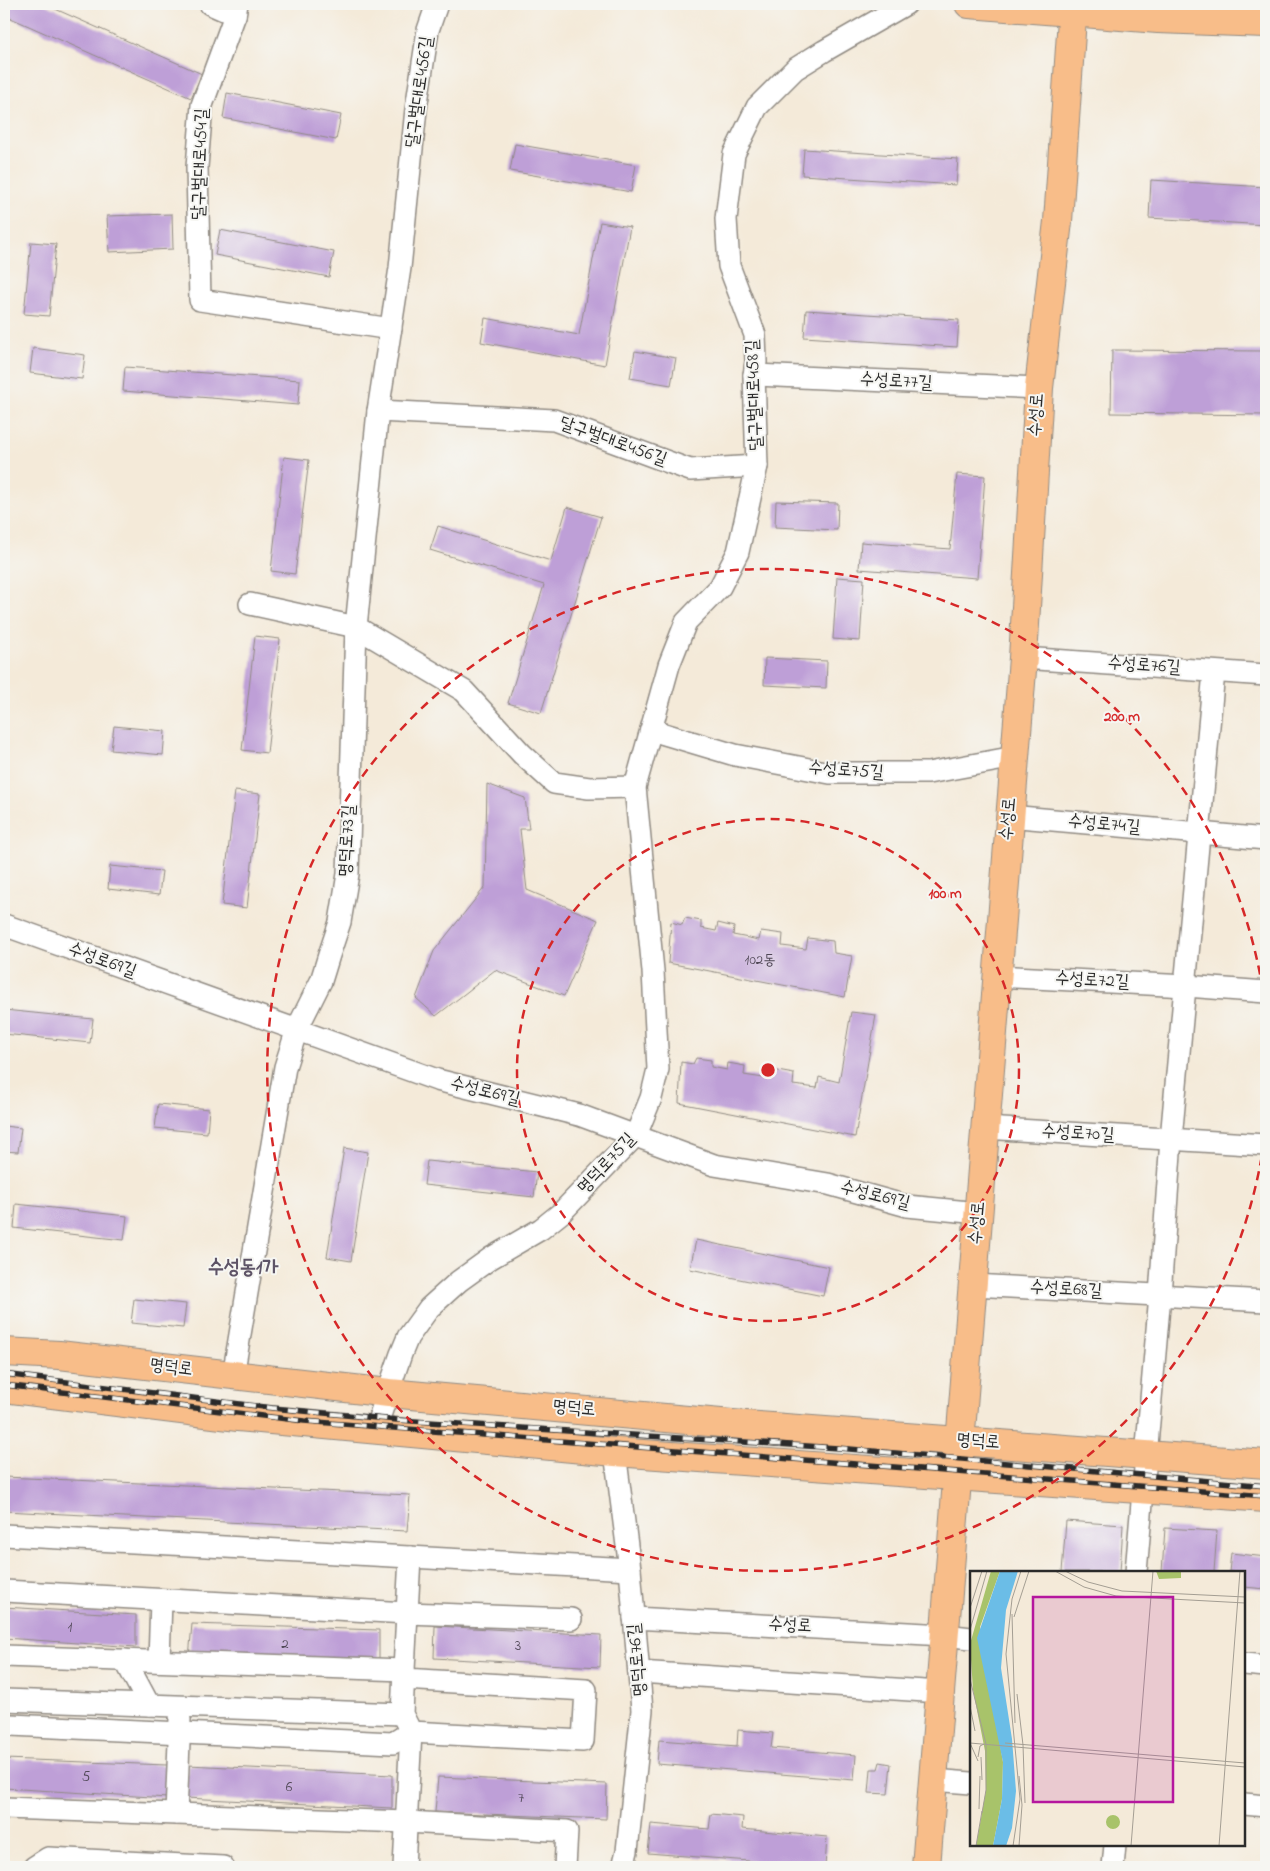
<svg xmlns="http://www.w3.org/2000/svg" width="1270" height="1871" viewBox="0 0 1270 1871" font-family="'Indie Flower','Poor Story',sans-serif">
  <rect width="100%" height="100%" fill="#f6f6f2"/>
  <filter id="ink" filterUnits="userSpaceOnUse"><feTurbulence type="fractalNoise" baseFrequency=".02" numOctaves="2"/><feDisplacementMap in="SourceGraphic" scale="10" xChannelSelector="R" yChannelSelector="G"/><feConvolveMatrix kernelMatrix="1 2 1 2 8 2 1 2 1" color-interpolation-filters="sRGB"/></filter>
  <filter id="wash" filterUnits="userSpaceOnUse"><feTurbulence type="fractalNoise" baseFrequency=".0096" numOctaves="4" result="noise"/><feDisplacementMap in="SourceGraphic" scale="20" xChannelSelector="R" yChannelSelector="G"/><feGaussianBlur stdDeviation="1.12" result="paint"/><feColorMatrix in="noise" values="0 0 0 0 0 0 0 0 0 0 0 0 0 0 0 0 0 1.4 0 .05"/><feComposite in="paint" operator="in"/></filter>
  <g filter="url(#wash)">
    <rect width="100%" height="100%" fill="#f4ead9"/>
    <g id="blocks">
      <g fill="#be9fd7">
        <polygon points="4,4 44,4 202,74 191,98 4,15"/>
        <polygon points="227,93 341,115 336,140 223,118"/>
        <polygon points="515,144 636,165 631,192 510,171"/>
        <polygon points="804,149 958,159 956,185 802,175"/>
        <polygon points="1151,180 1266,187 1266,225 1149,218"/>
        <polygon points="172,214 173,249 109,252 107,216"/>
        <polygon points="600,222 630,227 605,365 481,342 485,318 579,335"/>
        <polygon points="220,230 334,252 329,277 215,255"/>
        <polygon points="31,242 56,244 49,316 24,314"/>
        <polygon points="806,310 959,320 957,347 804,337"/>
        <polygon points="33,348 85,355 82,379 30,373"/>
        <polygon points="1112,350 1266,351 1266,415 1111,413"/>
        <polygon points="635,351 676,358 671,385 630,378"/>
        <polygon points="125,367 300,380 298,405 123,391"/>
        <polygon points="284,457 309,460 295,574 271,571"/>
        <polygon points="957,474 985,476 977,578 859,569 861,542 950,549"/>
        <polygon points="776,501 838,503 837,530 775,527"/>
        <polygon points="567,507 601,517 541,713 508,703 544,585 430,550 438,526 551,561"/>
        <polygon points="837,577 864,579 860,641 833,639"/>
        <polygon points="255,636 280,639 267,753 242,750"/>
        <polygon points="765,658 827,661 826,688 764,685"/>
        <polygon points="114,726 165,731 163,755 111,750"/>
        <polygon points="487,784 525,798 529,829 520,829 527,890 598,920 564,996 495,970 436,1016 416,998 434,951 485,887"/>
        <polygon points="235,791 260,794 247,908 222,905"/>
        <polygon points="110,866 162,871 159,895 108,889"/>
        <polygon points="685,918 701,921 701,928 716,931 718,923 734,927 733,935 759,940 761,931 783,934 782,946 806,949 808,938 833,941 834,953 852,956 845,997 668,963 671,922 682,925"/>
        <polygon points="4,1010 93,1019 90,1043 4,1034"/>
        <polygon points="851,1012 876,1015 855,1137 679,1103 681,1062 693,1064 696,1058 711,1060 711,1067 727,1070 728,1063 745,1066 744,1075 770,1079 772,1070 794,1074 793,1085 817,1088 819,1077 839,1082"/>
        <polygon points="158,1104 209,1109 207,1133 155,1128"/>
        <polygon points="4,1126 21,1128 18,1152 4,1151"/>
        <polygon points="344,1148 368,1152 351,1261 327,1257"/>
        <polygon points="427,1161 537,1172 534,1197 424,1185"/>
        <polygon points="16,1204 127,1216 124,1240 14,1228"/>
        <polygon points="696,1240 829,1267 823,1296 690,1269"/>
        <polygon points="134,1299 186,1304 183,1328 131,1323"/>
        <polygon points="4,1477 410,1495 407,1531 4,1511"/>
        <polygon points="1066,1521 1123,1525 1120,1572 1062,1572"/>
        <polygon points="1165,1528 1217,1531 1214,1572 1162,1572"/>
        <polygon points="1231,1553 1266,1557 1266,1589 1244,1587 1244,1572 1229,1572"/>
        <polygon points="4,1607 136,1615 136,1647 4,1638"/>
        <polygon points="192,1624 379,1630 379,1664 189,1658"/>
        <polygon points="435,1626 601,1635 600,1667 434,1658"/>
        <polygon points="738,1730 773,1733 771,1748 856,1755 854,1780 657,1764 659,1740 737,1746"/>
        <polygon points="4,1759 167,1765 168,1798 4,1788"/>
        <polygon points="880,1762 891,1764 888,1794 869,1793 871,1769 878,1769"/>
        <polygon points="188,1765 392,1775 392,1808 185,1798"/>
        <polygon points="438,1777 607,1784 606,1819 435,1812"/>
        <polygon points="711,1814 743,1817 742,1829 827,1837 825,1867 648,1853 651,1824 709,1829"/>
      </g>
    </g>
  </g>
  <g filter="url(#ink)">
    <use href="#blocks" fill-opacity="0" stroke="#908a82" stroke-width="1"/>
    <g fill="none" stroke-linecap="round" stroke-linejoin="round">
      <defs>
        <g id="minor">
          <polyline points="210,4 235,15"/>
          <polyline points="237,4 235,15 202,105 197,167 200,300 391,329"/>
          <polyline points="754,375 1039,388"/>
          <polyline points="378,411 554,420 690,470 757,466"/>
          <polyline points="250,604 356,627 464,691 522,754 554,783 589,788 635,787"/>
          <polyline points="1023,658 1266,675"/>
          <polyline points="651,730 735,755 830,773 928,773 1015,757"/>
          <polyline points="1009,816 1266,839"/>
          <polyline points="4,925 437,1080 579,1115 714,1165 828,1184 907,1206 979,1213"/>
          <polyline points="997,976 1186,986 1266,992"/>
          <polyline points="985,1128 1266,1145"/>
          <polyline points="973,1285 1266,1301"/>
          <polyline points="233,1376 285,1067 297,1029 321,981 329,955 340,922 348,874 356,627 378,411 400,268 416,109 428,30 437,4"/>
          <polyline points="375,1430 401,1354 408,1337 429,1308 459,1281 491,1258 541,1229 561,1213 636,1135 651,1098 658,1069 653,971 635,787 669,665 686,622 720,587 738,552 757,466 754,375 756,362 755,335 729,266 726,219 734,154 757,107 795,69 824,51 906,4"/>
          <polyline points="615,1452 630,1569 642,1710 627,1851 623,1867"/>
          <polyline points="4,1535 630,1569"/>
          <polyline points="1136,1572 1160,1295 1171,1139 1214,672"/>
          <polyline points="4,1591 407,1613 571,1619"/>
          <polyline points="634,1618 945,1635 971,1638"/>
          <polyline points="4,1656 404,1670"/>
          <polyline points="125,1660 149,1705"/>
          <polyline points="159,1661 161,1600"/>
          <polyline points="1244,1664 1266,1666"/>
          <polyline points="639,1672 940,1692"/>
          <polyline points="404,1679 586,1690 583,1741 411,1732 402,1714 404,1670 410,1557"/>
          <polyline points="4,1700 402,1714"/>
          <polyline points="11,1725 393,1743 411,1732"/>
          <polyline points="933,1780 971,1783"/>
          <polyline points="1244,1804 1266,1806"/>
          <polyline points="4,1808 407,1822 567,1831 565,1867"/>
          <polyline points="176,1814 180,1719"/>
          <polyline points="34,1867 48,1858 223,1867"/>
          <polyline points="404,1867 411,1732"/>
          <polyline points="1113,1867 1115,1845"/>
        </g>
        <g id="major">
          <polyline points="969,4 1158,19 1266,23"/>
          <polyline points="4,1352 59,1355 389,1393 732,1424 1266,1464"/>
          <polyline points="4,1388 238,1417 615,1452 1266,1498"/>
          <polyline points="926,1867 1023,658 1039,388 1058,221 1073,4"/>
        </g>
      </defs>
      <use href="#minor" stroke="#908a82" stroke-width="24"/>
      <use href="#major" stroke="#908a82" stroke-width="30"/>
      <use href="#minor" stroke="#fff" stroke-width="21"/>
      <use href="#major" stroke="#f8bd89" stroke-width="28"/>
      <defs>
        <g id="rail">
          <polyline points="4,1374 272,1408 397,1420 838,1448 1266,1486"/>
          <polyline points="4,1385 304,1421 1266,1496"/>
        </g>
      </defs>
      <use href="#rail" stroke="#2b2b2b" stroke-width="5.5"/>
      <use href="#rail" stroke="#f6f6f2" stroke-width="4" stroke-dasharray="11" stroke-linecap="butt"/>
    </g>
  </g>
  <g fill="none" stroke="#d62828" stroke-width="2.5" stroke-dasharray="9 6">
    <circle cx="768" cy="1070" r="251"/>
    <path d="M1266 1127A501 501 0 1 1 1266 1013"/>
  </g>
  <g text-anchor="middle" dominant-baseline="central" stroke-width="4" stroke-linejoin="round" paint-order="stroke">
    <g font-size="15" fill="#504856">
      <text x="760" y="960">102동</text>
      <text x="70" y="1627">1</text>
      <text x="285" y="1644">2</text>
      <text x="518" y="1646">3</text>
      <text x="86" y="1777">5</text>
      <text x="289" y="1787">6</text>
      <text x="521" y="1798">7</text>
    </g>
    <g font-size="18" fill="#2b2b2b" stroke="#f6f6f2">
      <text transform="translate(420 92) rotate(-82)">달구벌대로456길</text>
      <text transform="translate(201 164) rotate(-88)">달구벌대로454길</text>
      <text transform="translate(896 382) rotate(3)">수성로77길</text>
      <text transform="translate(755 395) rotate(-92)">달구벌대로458길</text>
      <text transform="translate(1037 415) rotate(-86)">수성로</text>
      <text transform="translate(613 442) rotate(20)">달구벌대로456길</text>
      <text transform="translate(1144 666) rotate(4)">수성로76길</text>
      <text transform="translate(846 771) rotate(4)">수성로75길</text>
      <text transform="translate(1009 819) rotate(-85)">수성로</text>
      <text transform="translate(1104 825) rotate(5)">수성로74길</text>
      <text transform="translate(348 841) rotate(-87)">명덕로73길</text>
      <text transform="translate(102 961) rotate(20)">수성로69길</text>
      <text transform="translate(1092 981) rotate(3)">수성로72길</text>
      <text transform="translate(485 1092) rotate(14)">수성로69길</text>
      <text transform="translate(1078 1134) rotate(3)">수성로70길</text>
      <text transform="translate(607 1164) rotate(-47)">명덕로75길</text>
      <text transform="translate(875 1196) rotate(14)">수성로69길</text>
      <text transform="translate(978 1223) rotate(-85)">수성로</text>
      <text transform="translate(1066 1290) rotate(3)">수성로68길</text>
      <text transform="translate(171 1368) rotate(7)">명덕로</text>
      <text transform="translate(574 1409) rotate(5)">명덕로</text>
      <text transform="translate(978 1442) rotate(4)">명덕로</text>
      <text transform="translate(790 1626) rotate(3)">수성로</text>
      <text transform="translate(638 1660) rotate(-95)">명덕로76길</text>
    </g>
    <g font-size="20" font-weight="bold" fill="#5e5467" stroke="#f6f6f2">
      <text x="243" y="1268">수성동1가</text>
    </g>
  </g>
  <g transform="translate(970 1571)">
    <rect width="275" height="275" fill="#f4ead9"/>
    <path d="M21,0H30L10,56L33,191L32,228L23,275H6L16,219L15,180L3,119L0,73ZM186,0H211V7L189,8ZM136 251a7 7 0 1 1 14 0a7 7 0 1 1-14 0Z" fill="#a8c36a"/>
    <path d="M30,0H48L36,39L31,97L42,168L46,220L42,257L36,275H23L32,228L33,191L7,67Z" fill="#6bbde7"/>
    <path fill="none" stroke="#a49e93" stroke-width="1" d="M85,0L114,16L146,25L275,32M95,0L118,11L152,20L275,26M0,37L12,0M42,43L45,152M44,46L59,0M0,59L17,0M0,108L16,173V219L12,242M47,123L53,174L55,232M0,135L5,160M0,172L275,196M0,172L8,190M35,172L275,192M8,186L10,175L14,173M11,186L12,209M9,238L10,205M6,275L12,240M43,275L50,228L36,83L42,28L51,0M49,275L52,234L49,205M161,275L183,0M249,275L270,0"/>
    <path fill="#b5179e" fill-opacity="0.15" stroke="#b5179e" stroke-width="2.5" d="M63,26H203V231H63Z"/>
    <rect width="275" height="275" fill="none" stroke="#2b2b2b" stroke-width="2.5"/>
  </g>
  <circle cx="768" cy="1070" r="8" fill="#d62828" stroke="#f6f6f2" stroke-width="2.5"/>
  <g font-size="15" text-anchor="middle" font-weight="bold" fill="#d62828" stroke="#f6f6f2" stroke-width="4" stroke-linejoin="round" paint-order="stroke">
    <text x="1122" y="721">200 m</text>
    <text x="945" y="898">100 m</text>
  </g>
  <rect width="1270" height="1871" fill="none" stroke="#f6f6f2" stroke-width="20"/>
</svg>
